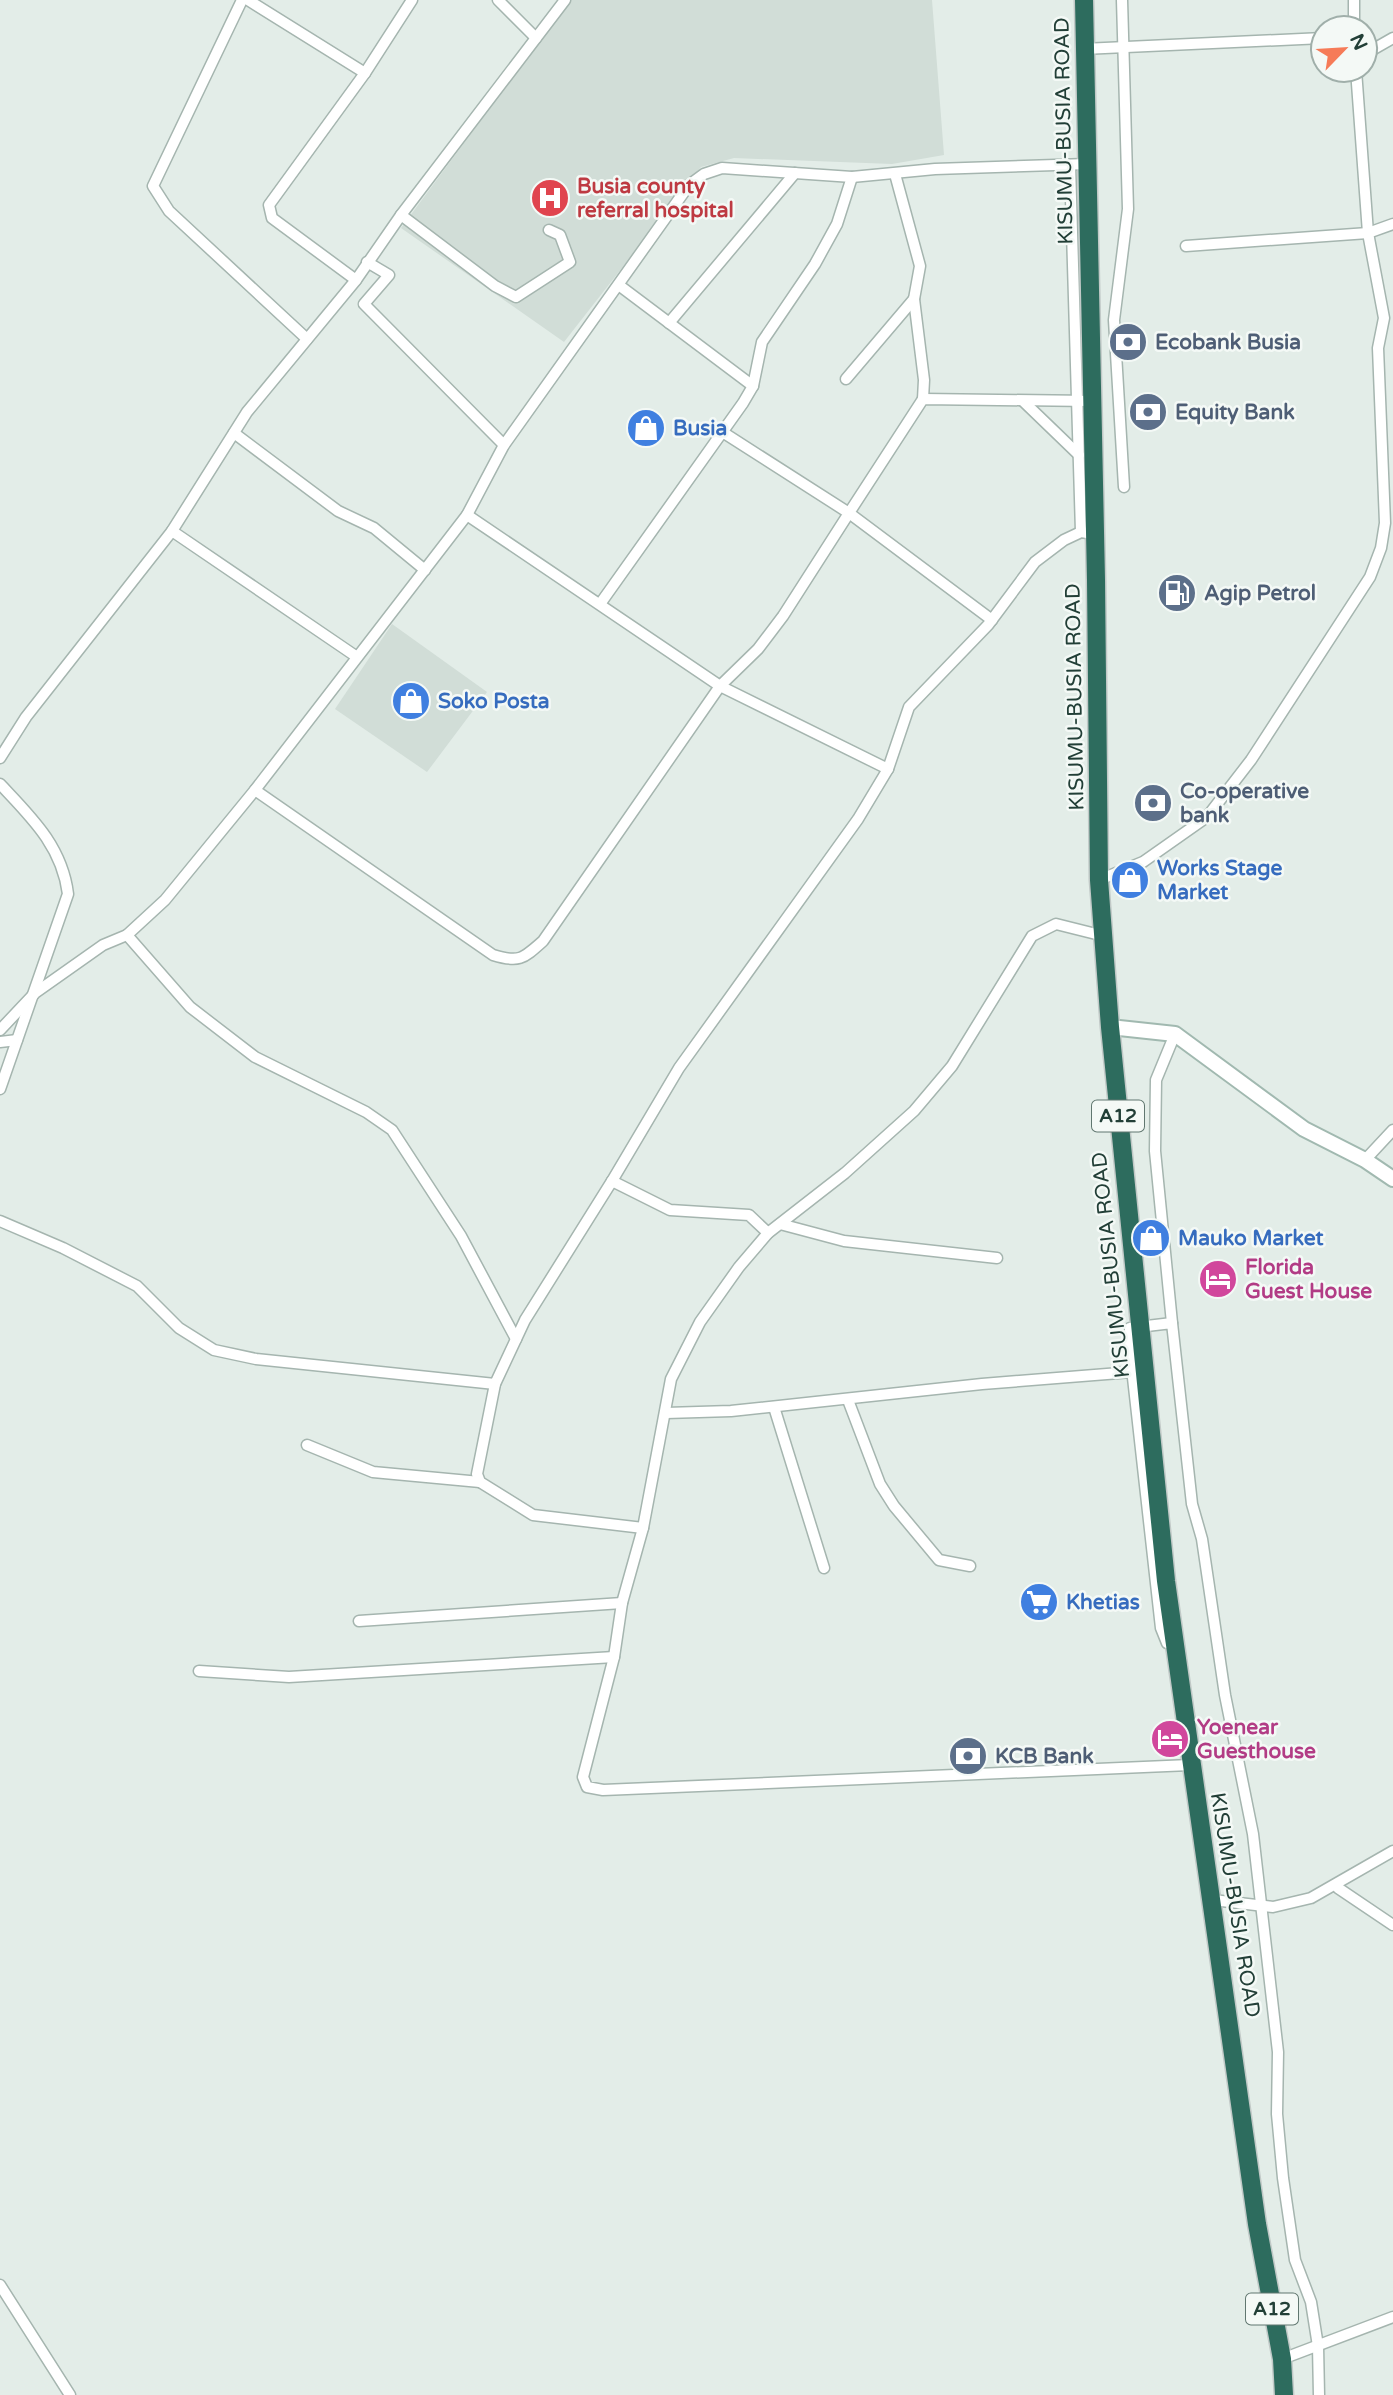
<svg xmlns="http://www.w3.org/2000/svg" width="1393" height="2395" viewBox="0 0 1393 2395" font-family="'Varela Round',sans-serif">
  <rect width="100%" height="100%" fill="#e3ede8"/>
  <g fill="#d1ddd7">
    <polygon points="570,0 932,0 944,155 892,164 734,158 701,167 564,342 401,228"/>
    <polygon points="392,624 487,692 427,772 335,709"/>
  </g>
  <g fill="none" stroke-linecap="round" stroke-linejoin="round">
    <defs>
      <g id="street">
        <polyline points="242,0 153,186 169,211 307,339"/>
        <polyline points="248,0 365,73"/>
        <polyline points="498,0 536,38"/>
        <polyline points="1122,0 1128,209 1114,320 1124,487"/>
        <polyline points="1354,28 1354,0"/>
        <polyline points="1083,49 1323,38"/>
        <polyline points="1365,54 1393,38"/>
        <polyline points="1070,165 1081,532"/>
        <polyline points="895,174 920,266 914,299 924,380 923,399"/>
        <polyline points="401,215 495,286 516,297 570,262 560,235 549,230"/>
        <polyline points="1186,246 1368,233 1393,224"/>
        <polyline points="367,262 389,275 364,304 504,445"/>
        <polyline points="356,280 272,218 269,205 365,73 412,0"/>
        <polyline points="620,286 753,386"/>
        <polyline points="669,323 795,173"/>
        <polyline points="846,379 914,299"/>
        <polyline points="1023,401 1079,455"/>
        <polyline points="234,433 338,511 374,528 425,570"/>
        <polyline points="467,515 720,686 888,769"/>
        <polyline points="172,531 357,657"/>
        <polyline points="600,604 743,403 753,386 762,342 815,264 837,224 852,177"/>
        <polyline points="992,620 849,513 923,399 1091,401"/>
        <polyline points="0,758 26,717 172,531 247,412 356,280 401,215 565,0"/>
        <path d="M0,784C31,817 62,846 68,894L0,1089"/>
        <path d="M255,790L493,955C519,963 523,959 543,941L720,686L758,649L783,616L849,513L724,433"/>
        <polyline points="1099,880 1143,862 1207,817 1251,760 1370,577 1381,548 1385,523 1378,348 1384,318 1368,233 1356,70"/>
        <polyline points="127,935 190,1007 255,1057 366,1112 392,1130 461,1236 516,1339"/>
        <polyline points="1104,936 1056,924 1032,936 952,1066 914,1111 845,1173 768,1233 739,1267 700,1322 671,1379 643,1528 622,1603 614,1657 583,1777 587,1787 603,1790 1190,1765"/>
        <polyline points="0,1030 35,993 103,945 127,935 165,900 255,790 467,515 504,445 689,185 704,174 722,168 852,177 935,169 1087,164"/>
        <polyline points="0,1042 17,1040"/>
        <polyline points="1365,1160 1393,1130"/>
        <polyline points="612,1181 670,1210 749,1215 768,1233"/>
        <polyline points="0,1221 63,1248 137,1286 179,1328 214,1350 256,1359 495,1384"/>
        <polyline points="780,1224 844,1241 997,1258"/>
        <polyline points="1172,1323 1155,1151 1156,1080 1175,1034"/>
        <polyline points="848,1400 880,1484 894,1506 939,1560 970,1566"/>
        <polyline points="774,1407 824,1568"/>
        <polyline points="666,1413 731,1411 982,1384 1132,1372"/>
        <polyline points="307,1445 373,1472 480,1482"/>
        <polyline points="643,1528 533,1515 480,1482 477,1474 495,1384 525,1320 612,1181 679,1068 858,819 888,769 909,707 988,625 1035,562 1064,540 1081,532 1094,534"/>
        <polyline points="359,1621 622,1603"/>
        <polyline points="1175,1643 1167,1643 1161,1628 1130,1351 1130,1328 1172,1323 1192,1504 1202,1539 1225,1695 1253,1834 1278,2052 1277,2114 1283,2178 1295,2260 1311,2302 1318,2346 1319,2395"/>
        <polyline points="199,1671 289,1677 614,1657"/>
        <polyline points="1338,1888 1393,1925"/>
        <polyline points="1213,1900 1273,1907 1311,1898 1393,1851"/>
        <polyline points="0,2285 70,2395"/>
        <polyline points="1282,2359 1393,2317"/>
      </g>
      <polyline id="secondary" points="1110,1027 1175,1034 1304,1129 1365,1160 1393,1179"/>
      <polyline id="highway" points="1084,0 1096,580 1099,880 1110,1027 1166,1581 1257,2224 1282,2359 1284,2395"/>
    </defs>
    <use href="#street" stroke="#a5b5af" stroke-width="13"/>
    <use href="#secondary" stroke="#a1b9b0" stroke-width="18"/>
    <use href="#highway" stroke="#c1c9c7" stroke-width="21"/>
    <use href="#street" stroke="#fff" stroke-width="10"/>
    <use href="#secondary" stroke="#fff" stroke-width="14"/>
    <use href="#highway" stroke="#2d6c5e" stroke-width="18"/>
  </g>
  <defs>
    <symbol id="hospital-disc" viewBox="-11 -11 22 22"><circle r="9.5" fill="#e0444e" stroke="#f4f9f6"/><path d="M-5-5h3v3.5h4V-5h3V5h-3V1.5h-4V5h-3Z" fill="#fff"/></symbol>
    <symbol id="bank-disc" viewBox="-11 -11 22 22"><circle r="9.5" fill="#5c6f8a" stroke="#f4f9f6"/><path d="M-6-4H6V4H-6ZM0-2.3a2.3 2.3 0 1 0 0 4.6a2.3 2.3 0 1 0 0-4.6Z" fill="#fff"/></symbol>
    <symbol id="shop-disc" viewBox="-11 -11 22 22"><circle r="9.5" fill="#3f7fe0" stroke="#f4f9f6"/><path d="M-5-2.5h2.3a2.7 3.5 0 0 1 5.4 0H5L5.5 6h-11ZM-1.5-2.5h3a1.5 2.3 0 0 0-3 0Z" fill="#fff"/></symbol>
    <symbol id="fuel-disc" viewBox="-11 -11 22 22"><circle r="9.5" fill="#5c6f8a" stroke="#f4f9f6"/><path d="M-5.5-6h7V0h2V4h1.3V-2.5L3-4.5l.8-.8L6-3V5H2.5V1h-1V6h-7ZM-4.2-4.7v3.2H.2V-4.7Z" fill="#fff"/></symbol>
    <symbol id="hotel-disc" viewBox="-11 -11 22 22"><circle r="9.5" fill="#d1479c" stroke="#f4f9f6"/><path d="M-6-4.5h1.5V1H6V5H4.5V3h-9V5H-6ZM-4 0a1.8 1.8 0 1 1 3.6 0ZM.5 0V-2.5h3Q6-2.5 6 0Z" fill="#fff"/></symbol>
    <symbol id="supermarket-disc" viewBox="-11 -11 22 22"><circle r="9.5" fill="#3f7fe0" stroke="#f4f9f6"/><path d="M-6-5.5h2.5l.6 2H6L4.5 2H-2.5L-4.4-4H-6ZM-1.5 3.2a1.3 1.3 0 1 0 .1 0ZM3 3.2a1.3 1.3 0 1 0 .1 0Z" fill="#fff"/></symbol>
  </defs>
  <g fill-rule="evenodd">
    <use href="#hospital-disc" x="528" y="176" width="44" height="44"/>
    <use href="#bank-disc" x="1106" y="320" width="44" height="44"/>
    <use href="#bank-disc" x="1126" y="390" width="44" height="44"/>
    <use href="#shop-disc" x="624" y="406" width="44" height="44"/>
    <use href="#fuel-disc" x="1155" y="571" width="44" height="44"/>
    <use href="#shop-disc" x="389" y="679" width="44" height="44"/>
    <use href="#bank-disc" x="1131" y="781" width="44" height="44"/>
    <use href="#shop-disc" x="1108" y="858" width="44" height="44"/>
    <use href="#shop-disc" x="1129" y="1216" width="44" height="44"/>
    <use href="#hotel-disc" x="1196" y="1257" width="44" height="44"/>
    <use href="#supermarket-disc" x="1017" y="1580" width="44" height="44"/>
    <use href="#hotel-disc" x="1148" y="1717" width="44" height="44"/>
    <use href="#bank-disc" x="946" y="1734" width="44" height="44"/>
  </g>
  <g text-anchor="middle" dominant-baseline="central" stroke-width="5" stroke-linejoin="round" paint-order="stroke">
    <g fill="#f4f9f6" stroke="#617770" stroke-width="2">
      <rect x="1092" y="1100.5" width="52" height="31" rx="5"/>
      <rect x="1246" y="2293.5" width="52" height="31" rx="5"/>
    </g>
    <g font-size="19" font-weight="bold" fill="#223f37">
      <text x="1118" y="1116">A12</text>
      <text x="1272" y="2309">A12</text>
    </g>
    <g font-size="21" fill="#223f37" stroke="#f4f9f6">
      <text transform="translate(1064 131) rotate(-91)">KISUMU-BUSIA ROAD</text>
      <text transform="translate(1075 697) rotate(-91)">KISUMU-BUSIA ROAD</text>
      <text transform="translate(1111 1265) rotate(-96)">KISUMU-BUSIA ROAD</text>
      <text transform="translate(1235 1905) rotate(81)">KISUMU-BUSIA ROAD</text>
    </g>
    <g font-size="21" font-weight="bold" fill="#be3a42" stroke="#f4f9f6" text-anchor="start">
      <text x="577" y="186">Busia county<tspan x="577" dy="24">referral hospital</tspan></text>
    </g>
    <g font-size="21" font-weight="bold" fill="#4e5e75" stroke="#f4f9f6" text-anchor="start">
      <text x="1155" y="342">Ecobank Busia</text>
      <text x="1175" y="412">Equity Bank</text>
      <text x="1204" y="593">Agip Petrol</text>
      <text x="1180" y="791">Co-operative<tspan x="1180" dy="24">bank</tspan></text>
      <text x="995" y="1756">KCB Bank</text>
    </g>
    <g font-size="21" font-weight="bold" fill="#366cbe" stroke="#f4f9f6" text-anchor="start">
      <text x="673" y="428">Busia</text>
      <text x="438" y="701">Soko Posta</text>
      <text x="1157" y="868">Works Stage<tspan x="1157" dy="24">Market</tspan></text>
      <text x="1178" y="1238">Mauko Market</text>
      <text x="1066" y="1602">Khetias</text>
    </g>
    <g font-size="21" font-weight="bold" fill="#b23c85" stroke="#f4f9f6" text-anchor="start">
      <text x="1245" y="1267">Florida<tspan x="1245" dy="24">Guest House</tspan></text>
      <text x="1197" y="1727">Yoenear<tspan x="1197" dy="24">Guesthouse</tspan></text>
    </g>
  </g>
  <g transform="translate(1344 49) rotate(65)"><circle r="33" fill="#f4f9f6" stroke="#a0afaa" stroke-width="2"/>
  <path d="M0-5L12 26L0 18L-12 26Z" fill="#f67b58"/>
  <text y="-10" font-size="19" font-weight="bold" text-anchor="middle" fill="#223f37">N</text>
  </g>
</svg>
